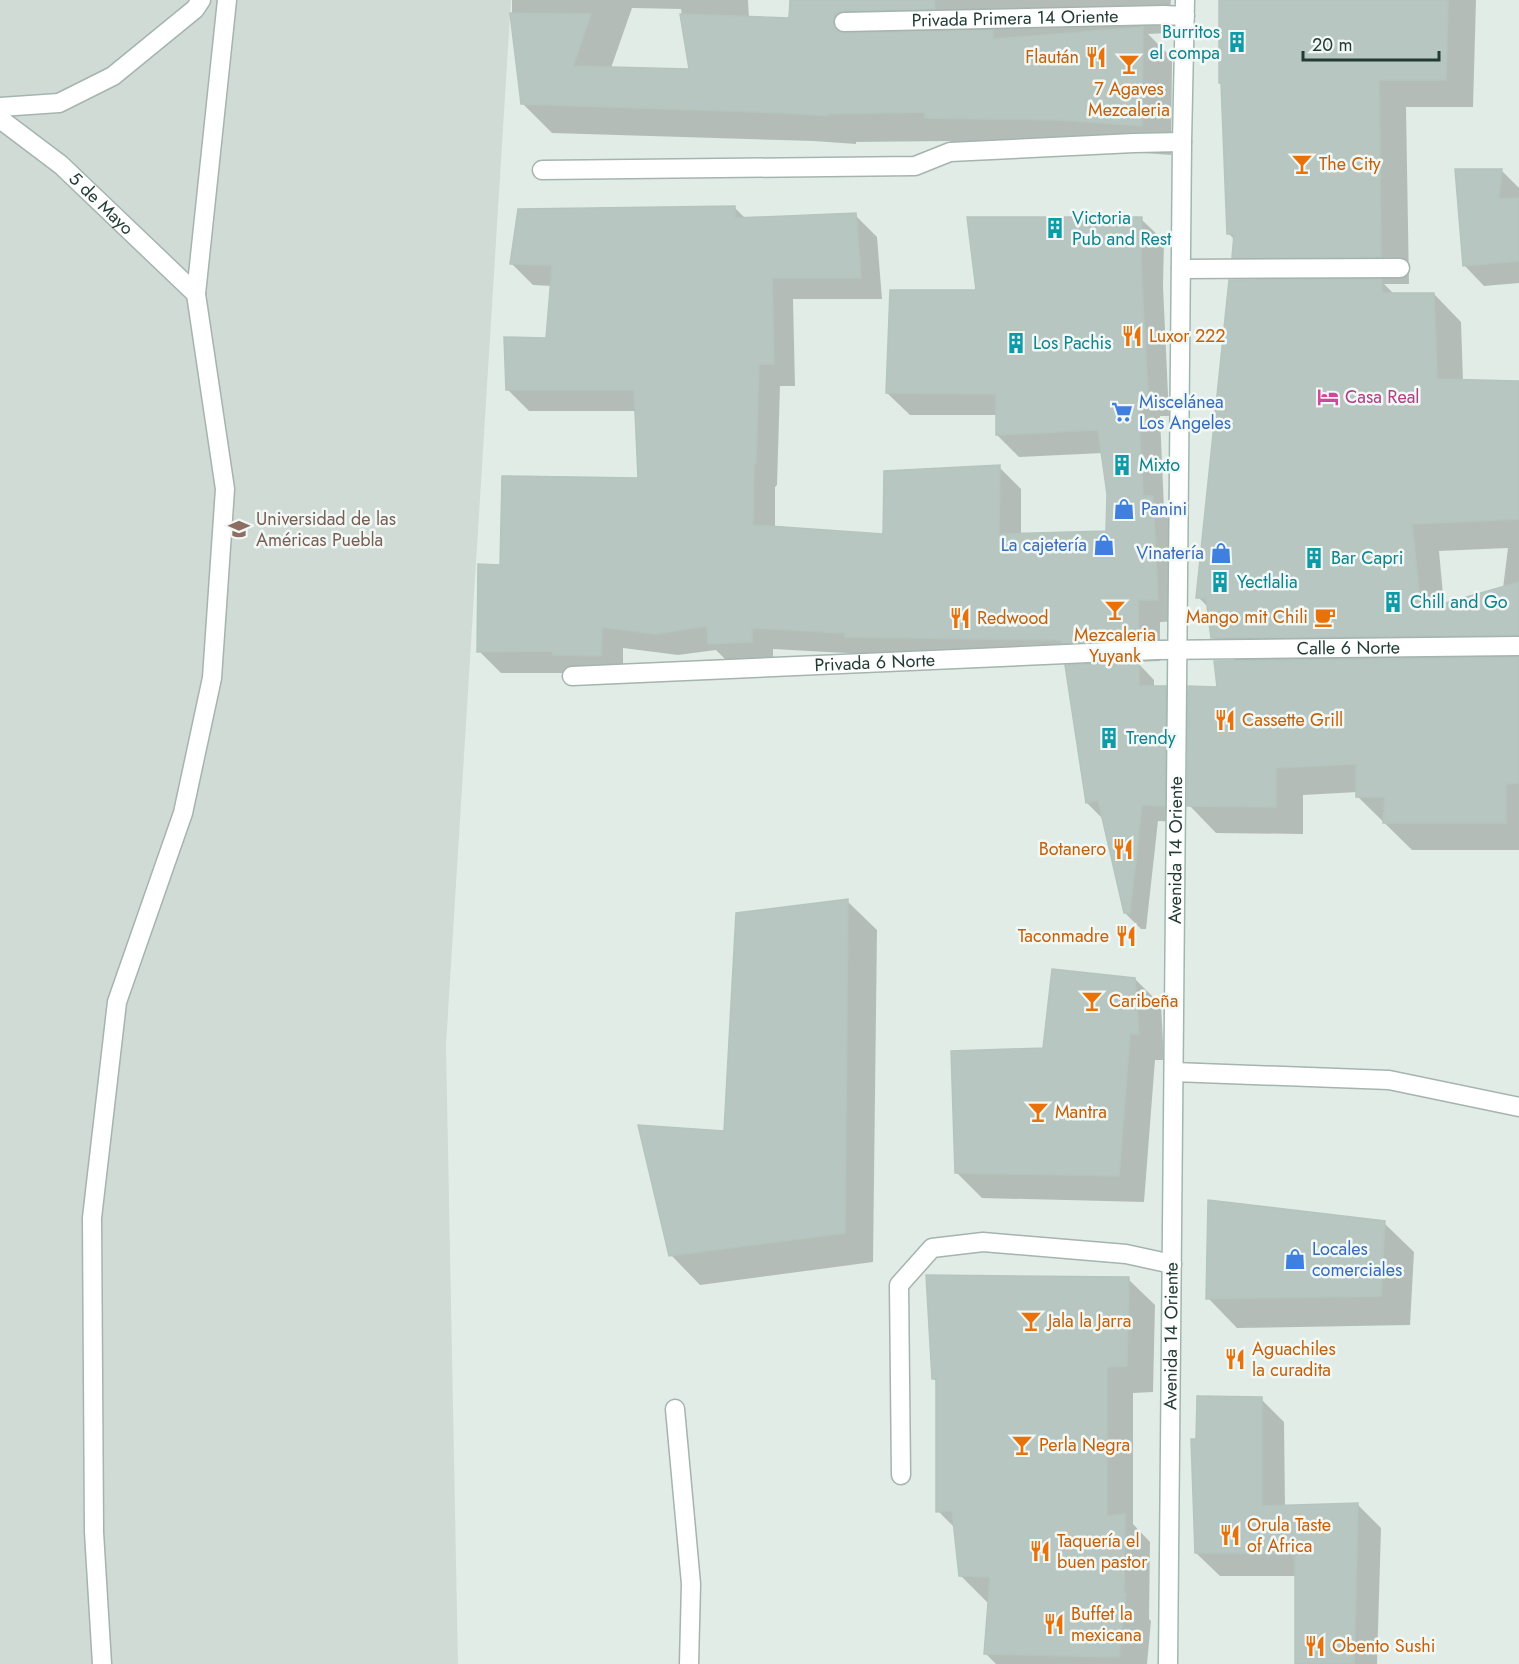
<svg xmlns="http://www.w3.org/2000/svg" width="1519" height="1664" viewBox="0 0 1519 1664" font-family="Jost,sans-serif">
  <rect width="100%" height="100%" fill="#e2ece7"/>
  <polygon fill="#d0dbd6" points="0,0 511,0 446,1045 458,1664 0,1664"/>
  <g fill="#0003" fill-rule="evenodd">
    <path d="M512,0H748L749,18L788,20L791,0H1171L1168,33L1148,34L1172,58L1171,155L1089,149L956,147L950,141L856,142V144L813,141L552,133L522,103L512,12ZM632,8L681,9L690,70L611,68Z"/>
    <path d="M1220,0H1476L1473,107H1406L1409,284H1384L1395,295L1434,294L1461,322L1463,381L1519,382V850H1412L1358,797V792L1303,795V834L1216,833L1189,805L1219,688L1237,662L1212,637L1209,608L1198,597L1258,281L1233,257L1235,240L1229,234ZM1508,548L1503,588L1444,605L1439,551Z"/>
    <polygon points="1456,171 1502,171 1519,188 1519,283 1484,286 1465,266"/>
    <polygon points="735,208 746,219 855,215 877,237 882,299 793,299 795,386 780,386 777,485 775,487 775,528 884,535 999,467 1021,489 1021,535 1107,532 1109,494 1103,453 1019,457 997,435 997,415 910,415 887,393 978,292 1141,219 1164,241 1163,286 1169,416 1160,416 1164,509 1174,520 1180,621 1160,622 1160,661 1137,662 1154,680 1154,688 1165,688 1182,704 1180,822 1158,821 1146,929 1141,929 1125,913 1103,819 1087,803 1087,666 1082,661 868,658 864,654 773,649 773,664 732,666 716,650 678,655 623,648 623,677 572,673 501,673 479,651 502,567 639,479 636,411 529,411 507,389 548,340 552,286 533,285 511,263"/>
    <polygon points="847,901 877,930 873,1262 700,1285 671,1255 726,1133"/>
    <polygon points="1135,979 1161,1005 1164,1060 1155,1060 1144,1202 982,1198 956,1172"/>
    <polygon points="1384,1223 1414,1252 1410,1325 1237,1328 1208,1298"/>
    <polygon points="1128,1279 1155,1305 1153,1392 1133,1393 1133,1524 1150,1542 1149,1619 1151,1621 1147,1664 996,1664 986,1654 990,1602 987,1602 961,1576 956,1529 938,1511 937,1382 933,1378"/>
    <polygon points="1261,1399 1284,1422 1285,1507 1357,1504 1381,1528 1377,1664 1297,1664 1297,1576 1220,1576 1196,1553 1198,1440"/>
  </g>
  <g fill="#b7c6c0" stroke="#b4c5be" stroke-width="1.5">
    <polygon points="790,0 934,0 935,9 844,11 839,12 834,16 833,23 835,28 838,32 844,33 993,30 993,39 1143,27 1142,126 1059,120 925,118 925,112 827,114 828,116 783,113 521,104 510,13 591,14 573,66 689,69 680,14 789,18"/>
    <polygon points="1219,0 1448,0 1446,80 1379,80 1381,257 1232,258 1234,234 1227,234 1221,83 1219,83"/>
    <polygon points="1455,169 1502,169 1499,199 1519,198 1519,261 1463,266"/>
    <polygon points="735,206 735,218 856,213 861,278 772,278 774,364 759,364 756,463 754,465 753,525 883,534 884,471 1000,465 999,534 1106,531 1107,494 1098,430 996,435 996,394 886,393 890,290 976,290 967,217 1142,217 1141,263 1148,395 1138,394 1143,496 1153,496 1158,600 1138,600 1139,640 1062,643 1061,640 845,637 845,633 752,628 752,642 708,644 707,626 655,634 602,627 601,656 553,655 553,651 477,652 478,564 500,565 502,476 638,478 634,390 506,390 504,337 546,338 552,265 510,264 518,209"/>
    <polygon points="1382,279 1382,293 1434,293 1437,379 1519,381 1519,519 1412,524 1421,610 1519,582 1519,635 1211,638 1206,598 1196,598 1229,280"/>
    <polygon points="1519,657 1519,783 1506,784 1506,823 1383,823 1385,797 1356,797 1356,764 1276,768 1276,807 1187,806 1188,686 1217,687 1214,661"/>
    <polygon points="1139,662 1139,686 1166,686 1165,806 1142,805 1130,913 1124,913 1098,800 1086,803 1065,665"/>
    <polygon points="848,899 845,1233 669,1256 638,1125 724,1131 736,913"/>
    <polygon points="1052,969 1135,978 1139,1034 1130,1034 1119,1176 955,1173 951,1051 1043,1048"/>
    <polygon points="1208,1200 1385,1221 1381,1296 1206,1299"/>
    <polygon points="926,1275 1129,1277 1127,1366 1107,1367 1107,1516 1125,1514 1124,1593 1126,1594 1119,1657 984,1654 990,1577 959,1576 952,1511 936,1512 936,1379 932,1379"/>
    <polygon points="1197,1396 1262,1397 1262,1506 1358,1503 1354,1664 1295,1664 1295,1553 1195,1553 1191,1439 1196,1439"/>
  </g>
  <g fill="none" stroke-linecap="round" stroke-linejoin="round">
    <defs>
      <g id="service">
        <polyline points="1181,269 1400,268"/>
        <polyline points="1174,1072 1389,1080 1519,1107"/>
        <polyline points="901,1475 899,1285 932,1248 983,1242 1126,1254 1172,1264"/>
      </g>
      <g id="minor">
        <path id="s1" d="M844,22L1164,15L1185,16"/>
        <polyline points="0,107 59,103 113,76 195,9 201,0"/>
        <path id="s2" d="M0,119L61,165L196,294"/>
        <polyline points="542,170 915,166 950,152 1134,143 1182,142"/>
        <path id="s3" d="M572,676L1156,650L1519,646"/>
        <polyline points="675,1409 691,1584 689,1664"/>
        <polyline points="102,1664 94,1532 92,1218 117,1002 183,813 212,678 225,489 196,294 227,0"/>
      </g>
      <g id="secondary">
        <path id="s4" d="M1168,1664L1182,142L1185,0"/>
      </g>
    </defs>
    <use href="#service" stroke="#a5b4ae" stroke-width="21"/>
    <use href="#minor" stroke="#a5b4ae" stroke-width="21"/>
    <use href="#secondary" stroke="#a0b7af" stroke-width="21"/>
    <use href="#service" stroke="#fff" stroke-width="18"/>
    <use href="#minor" stroke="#fff" stroke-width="18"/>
    <use href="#secondary" stroke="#fff" stroke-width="18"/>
  </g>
  <defs>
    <symbol id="building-bare" viewBox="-9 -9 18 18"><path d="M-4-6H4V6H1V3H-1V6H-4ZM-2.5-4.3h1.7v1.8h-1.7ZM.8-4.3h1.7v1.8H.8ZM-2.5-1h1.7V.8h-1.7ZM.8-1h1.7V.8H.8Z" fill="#0f9aa8" stroke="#f2f8f5" stroke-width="2.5" paint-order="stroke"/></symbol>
    <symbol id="restaurant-bare" viewBox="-9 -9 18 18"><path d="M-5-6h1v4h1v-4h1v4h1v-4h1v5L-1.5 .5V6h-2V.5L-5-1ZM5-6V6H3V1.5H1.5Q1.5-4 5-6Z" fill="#e8710a" stroke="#f2f8f5" stroke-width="2.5" paint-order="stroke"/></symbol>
    <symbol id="bar-bare" viewBox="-9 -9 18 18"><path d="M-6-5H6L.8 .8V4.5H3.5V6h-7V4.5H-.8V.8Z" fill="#e8710a" stroke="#f2f8f5" stroke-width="2.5" paint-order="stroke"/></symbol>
    <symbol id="hotel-bare" viewBox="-9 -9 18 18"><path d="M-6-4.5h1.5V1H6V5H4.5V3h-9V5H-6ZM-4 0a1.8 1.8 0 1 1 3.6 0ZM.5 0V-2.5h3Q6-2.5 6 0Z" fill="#d1479c" stroke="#f2f8f5" stroke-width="2.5" paint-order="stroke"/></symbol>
    <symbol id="supermarket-bare" viewBox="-9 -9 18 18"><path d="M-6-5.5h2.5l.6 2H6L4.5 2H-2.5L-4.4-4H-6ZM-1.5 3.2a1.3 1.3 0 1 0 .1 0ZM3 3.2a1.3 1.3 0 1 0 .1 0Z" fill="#3f7fe0" stroke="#f2f8f5" stroke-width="2.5" paint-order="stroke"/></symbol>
    <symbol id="shop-bare" viewBox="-9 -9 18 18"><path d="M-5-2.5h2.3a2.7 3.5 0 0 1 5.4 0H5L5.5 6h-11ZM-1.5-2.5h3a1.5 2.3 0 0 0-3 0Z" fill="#3f7fe0" stroke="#f2f8f5" stroke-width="2.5" paint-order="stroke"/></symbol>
    <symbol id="university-bare" viewBox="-9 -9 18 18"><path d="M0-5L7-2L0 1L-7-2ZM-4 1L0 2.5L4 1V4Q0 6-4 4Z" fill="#8d6e63" stroke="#f2f8f5" stroke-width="2.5" paint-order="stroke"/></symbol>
    <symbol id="cafe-bare" viewBox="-9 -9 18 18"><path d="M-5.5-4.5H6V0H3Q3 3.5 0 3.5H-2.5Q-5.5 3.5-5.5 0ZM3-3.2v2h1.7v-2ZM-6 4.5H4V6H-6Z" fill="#e8710a" stroke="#f2f8f5" stroke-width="2.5" paint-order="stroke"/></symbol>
  </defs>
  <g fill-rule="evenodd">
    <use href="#building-bare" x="1222" y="27" width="30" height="30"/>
    <use href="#restaurant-bare" x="1081" y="42" width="30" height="30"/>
    <use href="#bar-bare" x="1114" y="49" width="30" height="30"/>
    <use href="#bar-bare" x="1287" y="149" width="30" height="30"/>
    <use href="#building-bare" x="1040" y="213" width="30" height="30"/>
    <use href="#restaurant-bare" x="1117" y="321" width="30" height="30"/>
    <use href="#building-bare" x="1001" y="328" width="30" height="30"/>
    <use href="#hotel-bare" x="1313" y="382" width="30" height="30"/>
    <use href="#supermarket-bare" x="1107" y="397" width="30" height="30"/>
    <use href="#building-bare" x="1107" y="450" width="30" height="30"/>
    <use href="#shop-bare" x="1109" y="494" width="30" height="30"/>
    <use href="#university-bare" x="224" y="514" width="30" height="30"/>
    <use href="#shop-bare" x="1089" y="530" width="30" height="30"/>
    <use href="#shop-bare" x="1206" y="538" width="30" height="30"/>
    <use href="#building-bare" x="1299" y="543" width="30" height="30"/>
    <use href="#building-bare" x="1205" y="567" width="30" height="30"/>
    <use href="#building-bare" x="1378" y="587" width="30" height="30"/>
    <use href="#bar-bare" x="1100" y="595" width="30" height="30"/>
    <use href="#cafe-bare" x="1310" y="602" width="30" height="30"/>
    <use href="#restaurant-bare" x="945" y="603" width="30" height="30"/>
    <use href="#restaurant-bare" x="1210" y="705" width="30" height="30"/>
    <use href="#building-bare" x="1094" y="723" width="30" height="30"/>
    <use href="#restaurant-bare" x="1108" y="834" width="30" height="30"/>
    <use href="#restaurant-bare" x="1111" y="921" width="30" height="30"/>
    <use href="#bar-bare" x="1077" y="986" width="30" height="30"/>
    <use href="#bar-bare" x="1023" y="1097" width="30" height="30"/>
    <use href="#shop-bare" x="1280" y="1244" width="30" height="30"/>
    <use href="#bar-bare" x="1016" y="1306" width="30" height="30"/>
    <use href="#restaurant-bare" x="1220" y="1344" width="30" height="30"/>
    <use href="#bar-bare" x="1007" y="1430" width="30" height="30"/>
    <use href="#restaurant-bare" x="1215" y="1520" width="30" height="30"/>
    <use href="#restaurant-bare" x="1025" y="1536" width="30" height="30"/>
    <use href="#restaurant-bare" x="1039" y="1609" width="30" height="30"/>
    <use href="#restaurant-bare" x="1300" y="1631" width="30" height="30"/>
  </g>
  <g text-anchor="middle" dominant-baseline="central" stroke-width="5" stroke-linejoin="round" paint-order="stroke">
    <g font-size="18" fill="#223c35" stroke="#f2f8f5">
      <text stroke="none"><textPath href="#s1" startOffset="171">Privada Primera 14 Oriente</textPath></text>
      <text stroke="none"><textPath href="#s2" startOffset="132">5 de Mayo</textPath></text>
      <text stroke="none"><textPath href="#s3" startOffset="777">Calle 6 Norte</textPath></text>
      <text stroke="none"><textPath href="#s3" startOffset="303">Privada 6 Norte</textPath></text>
      <text stroke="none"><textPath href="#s4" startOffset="814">Avenida 14 Oriente</textPath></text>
      <text stroke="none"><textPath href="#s4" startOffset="328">Avenida 14 Oriente</textPath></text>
    </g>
    <g font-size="18" fill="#0d838f" stroke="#f2f8f5" text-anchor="start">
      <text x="1220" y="32" text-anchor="end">Burritos<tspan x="1220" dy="21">el compa</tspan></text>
      <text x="1072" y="218">Victoria<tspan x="1072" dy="21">Pub and Rest</tspan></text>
      <text x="1033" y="343">Los Pachis</text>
      <text x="1139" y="465">Mixto</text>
      <text x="1331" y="558">Bar Capri</text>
      <text x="1237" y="582">Yectlalia</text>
      <text x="1410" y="602">Chill and Go</text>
      <text x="1126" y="738">Trendy</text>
    </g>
    <g font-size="18" fill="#c56008" stroke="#f2f8f5" text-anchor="start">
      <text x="1079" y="57" text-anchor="end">Flaután</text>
      <text x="1129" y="89" text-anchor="middle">7 Agaves<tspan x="1129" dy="21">Mezcaleria</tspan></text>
      <text x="1319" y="164">The City</text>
      <text x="1149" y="336">Luxor 222</text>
      <text x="1308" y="617" text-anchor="end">Mango mit Chili</text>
      <text x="977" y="618">Redwood</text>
      <text x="1115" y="635" text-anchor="middle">Mezcaleria<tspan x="1115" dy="21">Yuyank</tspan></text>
      <text x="1242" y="720">Cassette Grill</text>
      <text x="1106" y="849" text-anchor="end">Botanero</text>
      <text x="1109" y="936" text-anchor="end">Taconmadre</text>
      <text x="1109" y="1001">Caribeña</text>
      <text x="1055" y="1112">Mantra</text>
      <text x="1048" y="1321">Jala la Jarra</text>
      <text x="1252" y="1349">Aguachiles<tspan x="1252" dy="21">la curadita</tspan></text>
      <text x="1039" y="1445">Perla Negra</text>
      <text x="1247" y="1525">Orula Taste<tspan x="1247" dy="21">of Africa</tspan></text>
      <text x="1057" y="1541">Taquería el<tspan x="1057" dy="21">buen pastor</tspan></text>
      <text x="1071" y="1614">Buffet la<tspan x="1071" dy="21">mexicana</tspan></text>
      <text x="1332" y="1646">Obento Sushi</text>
    </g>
    <g font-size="18" fill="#b23c85" stroke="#f2f8f5" text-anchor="start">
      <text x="1345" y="397">Casa Real</text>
    </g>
    <g font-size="18" fill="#366cbe" stroke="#f2f8f5" text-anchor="start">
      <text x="1139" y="402">Miscelánea<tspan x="1139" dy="21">Los Angeles</tspan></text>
      <text x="1141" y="509">Panini</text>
      <text x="1087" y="545" text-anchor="end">La cajetería</text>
      <text x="1204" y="553" text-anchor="end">Vinatería</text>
      <text x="1312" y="1249">Locales<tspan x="1312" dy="21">comerciales</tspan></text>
    </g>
    <g font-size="18" fill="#785e54" stroke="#f2f8f5" text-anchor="start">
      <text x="256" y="519">Universidad de las<tspan x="256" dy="21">Américas Puebla</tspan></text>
    </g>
  </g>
  <path d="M1303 51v9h136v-9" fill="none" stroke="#223c35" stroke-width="3"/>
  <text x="1312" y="51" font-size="18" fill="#223c35" stroke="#f2f8f5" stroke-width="4.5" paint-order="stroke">20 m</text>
</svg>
